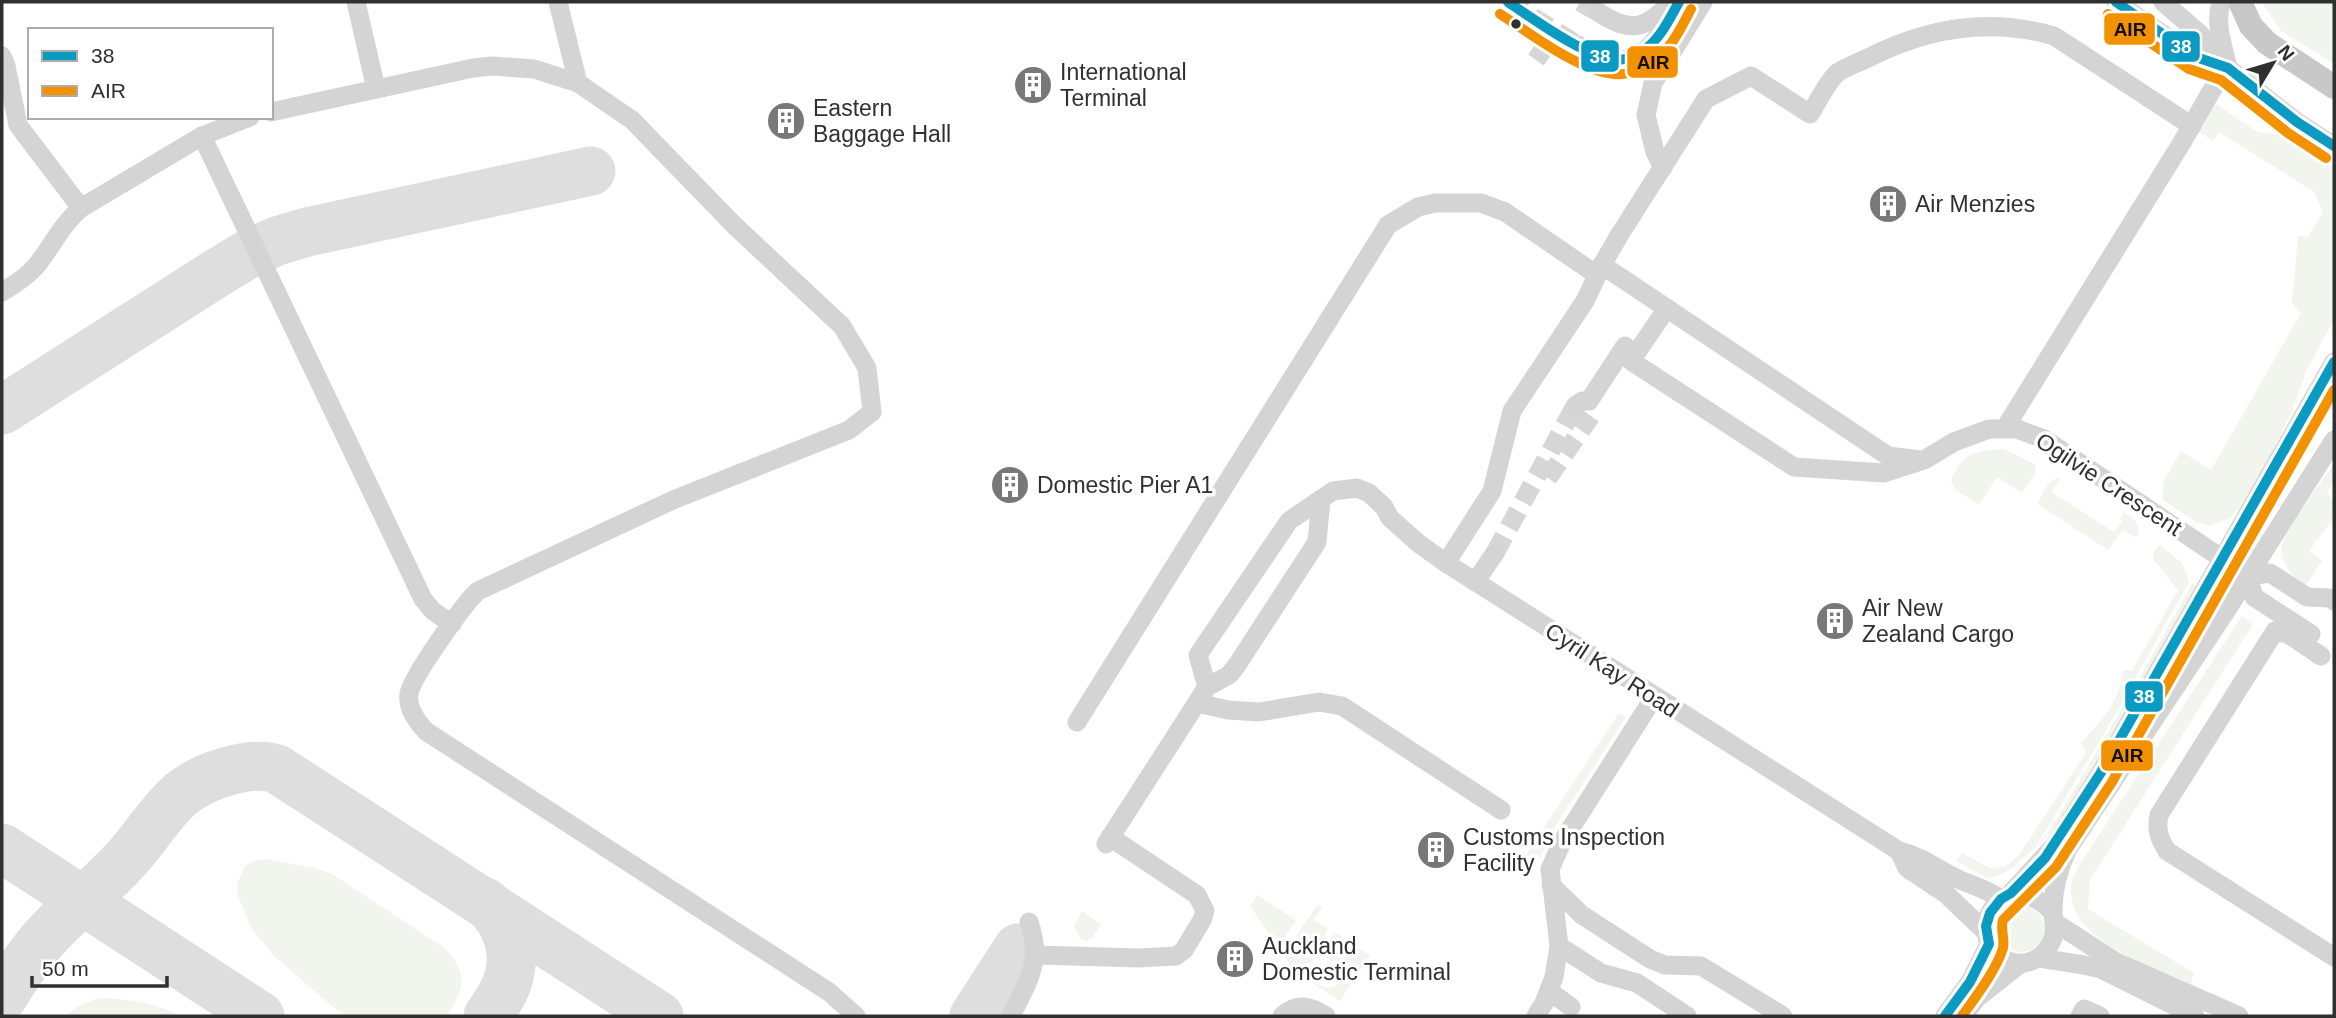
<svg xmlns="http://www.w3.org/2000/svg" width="2336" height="1018" viewBox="0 0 2336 1018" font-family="Arial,sans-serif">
  <rect width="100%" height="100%" fill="#fff"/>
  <g fill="#f1f5ed">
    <polygon points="2262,2 2334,2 2334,64 2281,31"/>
    <polygon points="2216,104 2258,132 2287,136 2334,168 2334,319 2306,372 2291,413 2273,450 2244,503 2229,519 2209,526 2194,521 2163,500 2163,482 2181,451 2211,470 2301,313 2292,303 2298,235 2308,237 2323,212 2314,192 2219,132 2213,141 2200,133 2213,106"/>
    <path d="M2004,449L2036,465L2035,474L2022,493L1997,477L1979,505L1956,490L1951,482C1960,453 1977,450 2004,449Z"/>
    <path d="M2334,464V481L2327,493L2334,501V517L2309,551L2322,561L2304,588C2294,577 2282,566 2281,550C2281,534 2323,480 2334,464Z"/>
    <path d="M2057,478L2060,480L2051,492L2114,532L2123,521L2120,519L2124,512L2137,523L2139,531L2136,537L2122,530L2108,550L2038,504C2043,492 2046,484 2057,478Z"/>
    <path d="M2160,545L2182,563L2189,582L2104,734L2035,848L2011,869L1998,876L1988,878L1971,870L1957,860L1962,853L1989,868L2005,867L2019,855L2086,753L2081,743C2103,718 2119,705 2123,670L2132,671L2178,590L2154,560L2153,553Z"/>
    <polygon points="2192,584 2196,586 2184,608 2069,808 2034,853 2057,819 2134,688"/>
    <path d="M2242,616L2253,624L2090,880L2088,909L2194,973L2191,984C2150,966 2065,940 2071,884C2072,878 2077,870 2080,864Z"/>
    <polygon points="1619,713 1626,717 1553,830 1541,856 1528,865 1526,855"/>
    <path d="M266,859L315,868L332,874L446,949C469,975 464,988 447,1016H347L333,1007L274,956L251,928L237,893V883L245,866L254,861Z"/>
    <path d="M1257,895L1296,920L1285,936L1292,942L1318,904L1322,908L1314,920L1328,929C1323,938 1320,945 1315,955C1313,961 1309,964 1306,970C1325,1009 1367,974 1323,956L1334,932L1370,955L1340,1001L1294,971L1250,906Z"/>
    <circle cx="2021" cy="929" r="23"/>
    <polygon points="1082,911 1101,924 1093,937 1087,941 1080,939 1074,926"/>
    <path d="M100,998C128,999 155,1002 180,1016H66C76,1006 86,1002 100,998Z"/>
  </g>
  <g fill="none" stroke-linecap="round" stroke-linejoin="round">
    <g stroke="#dedede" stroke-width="49">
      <polyline points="2,410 220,271 250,253 277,241 307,232 591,171"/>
      <polyline points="2,848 260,1016"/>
      <path d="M485,902C507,922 518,953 507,983C503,995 495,1006 488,1016"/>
      <path d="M2,998C17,975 30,953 49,933C73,907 102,886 126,859C145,839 160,812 181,794C203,776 250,760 277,769L659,1016"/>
      <polyline points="974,1016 1018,948"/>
    </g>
    <g stroke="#d6d6d6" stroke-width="19" stroke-dasharray="19 10" stroke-linecap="butt">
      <polyline points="1508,2 1578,45"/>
      <polyline points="1580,2 1598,12"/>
      <path d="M1536,60C1544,49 1550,35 1566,38"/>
      <polyline points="1548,478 1591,416"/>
      <polyline points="1495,553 1575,406"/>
    </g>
    <g stroke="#d4d4d4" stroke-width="19">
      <polyline points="356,2 376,89"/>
      <polyline points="558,2 578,83"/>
      <polyline points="2116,2 2196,57 2227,68"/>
      <polyline points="2163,2 2200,34 2228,68 2297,122 2334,146"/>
      <path d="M2221,2C2215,23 2222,42 2227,64"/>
      <path d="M1598,12C1631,34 1645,29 1672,2"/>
      <path d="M1578,45C1589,50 1601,58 1613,60C1647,65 1666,25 1679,2"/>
      <polyline points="2,56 6,66 18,125 81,208"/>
      <path d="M271,112L473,68L492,66L534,69L578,83L632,120L734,225L842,326L867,368L872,412L849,430L673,500L478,591C465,602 411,678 409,694C407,709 417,722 427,732L829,992L856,1016"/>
      <polyline points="202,136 423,599 433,611 452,624"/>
      <polyline points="1663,168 1655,152 1646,115 1653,83 1703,2"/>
      <polyline points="1602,265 1888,456 1920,460"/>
      <path d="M2,292C14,285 27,277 37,265C52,246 62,224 81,208L202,136L250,117"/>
      <polyline points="1667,308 1631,361 1794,467 1884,473 1924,460 1954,442 1989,429 2017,429 2044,439 2248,576"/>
      <polyline points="1575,406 1582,401 1589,401 1625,346 1629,357"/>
      <polyline points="2005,428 2181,144 2212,90 2228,68"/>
      <path d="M1446,563L1492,491L1512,411L1585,301L1602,265L1620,234L1706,99L1751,76L1810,114C1817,103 1828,81 1837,73C1846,67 1857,63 1866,59C1926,28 1989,17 2054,36L2192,126"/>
      <polyline points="2248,576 2254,597 2311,634"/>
      <polyline points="2248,576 2270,573 2307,597 2330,598 2334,601"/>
      <polyline points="1475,582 1495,553"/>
      <path d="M2321,656L2288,634L2275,631L2159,815C2156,830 2159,838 2167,851L2334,957"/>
      <path d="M1207,687L1198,655L1289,521L1333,491L1357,488L1369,493L1384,507L1390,518L1418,543L1446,563L1899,851C1925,857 1937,870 1960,880C1975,886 1988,890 2001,899"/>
      <polyline points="1197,703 1228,710 1259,712 1319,702 1342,706 1501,810"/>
      <polyline points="1077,722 1388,225 1418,207 1435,203 1481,203 1505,212 1597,275"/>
      <polyline points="1106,844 1207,687 1229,675 1237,665 1317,542 1321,500"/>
      <polyline points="1899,851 1907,868 1946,894 1987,933"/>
      <polyline points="1551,885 1582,915 1650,959 1665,965 1701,966 1783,1016"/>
      <polyline points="2011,893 2054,846 2100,774 2334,362"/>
      <path d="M2053,913C2037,895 2012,885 1994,906C1990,912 1986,919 1986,926C1986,937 1989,947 1997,954C2018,972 2044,962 2053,938C2056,929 2053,921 2053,911C2053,890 2058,869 2068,849L2228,608L2334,440"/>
      <polyline points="2054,922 2116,962 2239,1016"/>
      <polyline points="1559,946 1601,973 1637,983 1687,1016"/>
      <polyline points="1036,955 1139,958 1176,956 1184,950 1202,920 1205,911 1197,895 1110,837"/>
      <polyline points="2039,958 2084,965 2101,969 2195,1016"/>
      <polyline points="1549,991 1571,1007"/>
      <path d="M1011,1016C1028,981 1043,962 1029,922"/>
      <path d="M1282,1016C1297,1002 1310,1006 1326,1016"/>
      <polyline points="1536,1016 1544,1003 1554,977 1559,946 1550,869 1562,842 1654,697"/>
      <polyline points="1945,1016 1970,982 1989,944"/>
      <polyline points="1963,1016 1977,998 2020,964"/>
      <polyline points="2080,1016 2084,1009 2100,1016"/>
    </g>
    <polyline stroke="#c8c8c8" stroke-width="24" points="2240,2 2251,26 2267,43 2334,87"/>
    <defs>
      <g id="bus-1">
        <path d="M1508,2C1532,18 1591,61 1619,60C1629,59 1640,54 1648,47C1662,35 1670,18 1679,2"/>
        <polyline points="2116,2 2196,57 2228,68 2297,122 2334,146"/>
        <polyline points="1945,1016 1970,982 1989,944 1986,926 1990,913 2001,899 2011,893 2045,858 2100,774 2334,362"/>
      </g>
      <g id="bus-2">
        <path d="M1500,14C1530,33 1579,71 1614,74C1631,76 1650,66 1662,54C1675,41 1683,24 1691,9"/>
        <polyline points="2108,14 2189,69 2221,80 2288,133 2326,158"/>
        <path d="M1962,1016C1975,998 1997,969 2003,948C2005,938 2000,929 2003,920L2056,867L2112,782L2334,390"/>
      </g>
    </defs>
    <use href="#bus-1" stroke="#fff" stroke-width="16"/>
    <use href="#bus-2" stroke="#fff" stroke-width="16"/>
    <use href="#bus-1" stroke="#0a9ac2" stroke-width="10"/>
    <use href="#bus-2" stroke="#f39200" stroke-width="10"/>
  </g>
  <defs>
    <symbol id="building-disc" viewBox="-11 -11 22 22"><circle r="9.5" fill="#787878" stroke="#fff"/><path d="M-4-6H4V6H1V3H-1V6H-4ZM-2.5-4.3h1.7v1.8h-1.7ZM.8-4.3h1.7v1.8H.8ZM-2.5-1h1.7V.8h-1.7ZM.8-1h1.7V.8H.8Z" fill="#fff"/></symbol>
  </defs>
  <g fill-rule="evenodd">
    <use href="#building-disc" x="1011" y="63" width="44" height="44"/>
    <use href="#building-disc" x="764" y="99" width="44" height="44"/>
    <use href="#building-disc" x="1866" y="182" width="44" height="44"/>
    <use href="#building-disc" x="988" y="463" width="44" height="44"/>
    <use href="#building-disc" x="1813" y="599" width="44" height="44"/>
    <use href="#building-disc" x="1414" y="828" width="44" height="44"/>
    <use href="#building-disc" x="1213" y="937" width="44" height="44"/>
  </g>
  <circle fill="#303030" stroke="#fff" stroke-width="2.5" cx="1516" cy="24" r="6"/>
  <g text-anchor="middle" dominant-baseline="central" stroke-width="7" stroke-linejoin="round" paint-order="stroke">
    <g font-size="23" fill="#303030" stroke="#fff" text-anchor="start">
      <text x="1060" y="72">International<tspan x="1060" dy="26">Terminal</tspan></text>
      <text x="813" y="108">Eastern<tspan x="813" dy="26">Baggage Hall</tspan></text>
      <text x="1915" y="204">Air Menzies</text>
      <text x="1037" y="485">Domestic Pier A1</text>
      <text x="1862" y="608">Air New<tspan x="1862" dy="26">Zealand Cargo</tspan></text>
      <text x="1463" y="837">Customs Inspection<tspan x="1463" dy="26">Facility</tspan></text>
      <text x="1262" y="946">Auckland<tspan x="1262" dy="26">Domestic Terminal</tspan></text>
    </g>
    <g font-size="23" fill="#303030" stroke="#fff">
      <text transform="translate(2109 484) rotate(33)">Ogilvie Crescent</text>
      <text transform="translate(1612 670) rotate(33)">Cyril Kay Road</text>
    </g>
  </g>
  <g stroke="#fff" stroke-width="2.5">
    <rect x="2103" y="12" width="53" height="34" rx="7" fill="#f39200"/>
    <rect x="2161" y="30" width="40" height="33" rx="7" fill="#0a9ac2"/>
    <rect x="1580" y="39" width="40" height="34" rx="7" fill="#0a9ac2"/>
    <rect x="1626" y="45" width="53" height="34" rx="7" fill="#f39200"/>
    <rect x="2124" y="680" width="40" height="33" rx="7" fill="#0a9ac2"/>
    <rect x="2100" y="739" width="54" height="33" rx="7" fill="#f39200"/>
  </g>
  <g font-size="19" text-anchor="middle" font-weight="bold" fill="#fff">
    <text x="2181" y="53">38</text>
    <text x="1600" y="63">38</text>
    <text x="2144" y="703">38</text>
  </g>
  <g font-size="19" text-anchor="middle" font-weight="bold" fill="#111">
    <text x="2130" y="36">AIR</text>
    <text x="1653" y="69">AIR</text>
    <text x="2127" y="762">AIR</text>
  </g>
  <rect width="2336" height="1018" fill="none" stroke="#303030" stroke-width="7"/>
  <rect x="28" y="28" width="245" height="91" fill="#ffffff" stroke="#acacac" stroke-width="2"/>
  <rect x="42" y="51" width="35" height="10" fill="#0a9ac2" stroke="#acacac" stroke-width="2"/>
  <text x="91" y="63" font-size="21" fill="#303030">38</text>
  <rect x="42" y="86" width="35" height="10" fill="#f39200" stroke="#acacac" stroke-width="2"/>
  <text x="91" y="98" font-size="21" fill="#303030">AIR</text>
  <g transform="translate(2273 63) rotate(52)" stroke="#ffffff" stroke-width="5" paint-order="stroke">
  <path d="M0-5L12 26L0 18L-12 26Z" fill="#303030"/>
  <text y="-10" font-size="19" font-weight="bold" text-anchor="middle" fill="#303030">N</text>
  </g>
  <path d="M32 976v10h135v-10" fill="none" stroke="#303030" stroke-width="3.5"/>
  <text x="42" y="976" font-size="21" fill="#303030" stroke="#ffffff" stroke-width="5" paint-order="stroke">50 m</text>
</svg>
